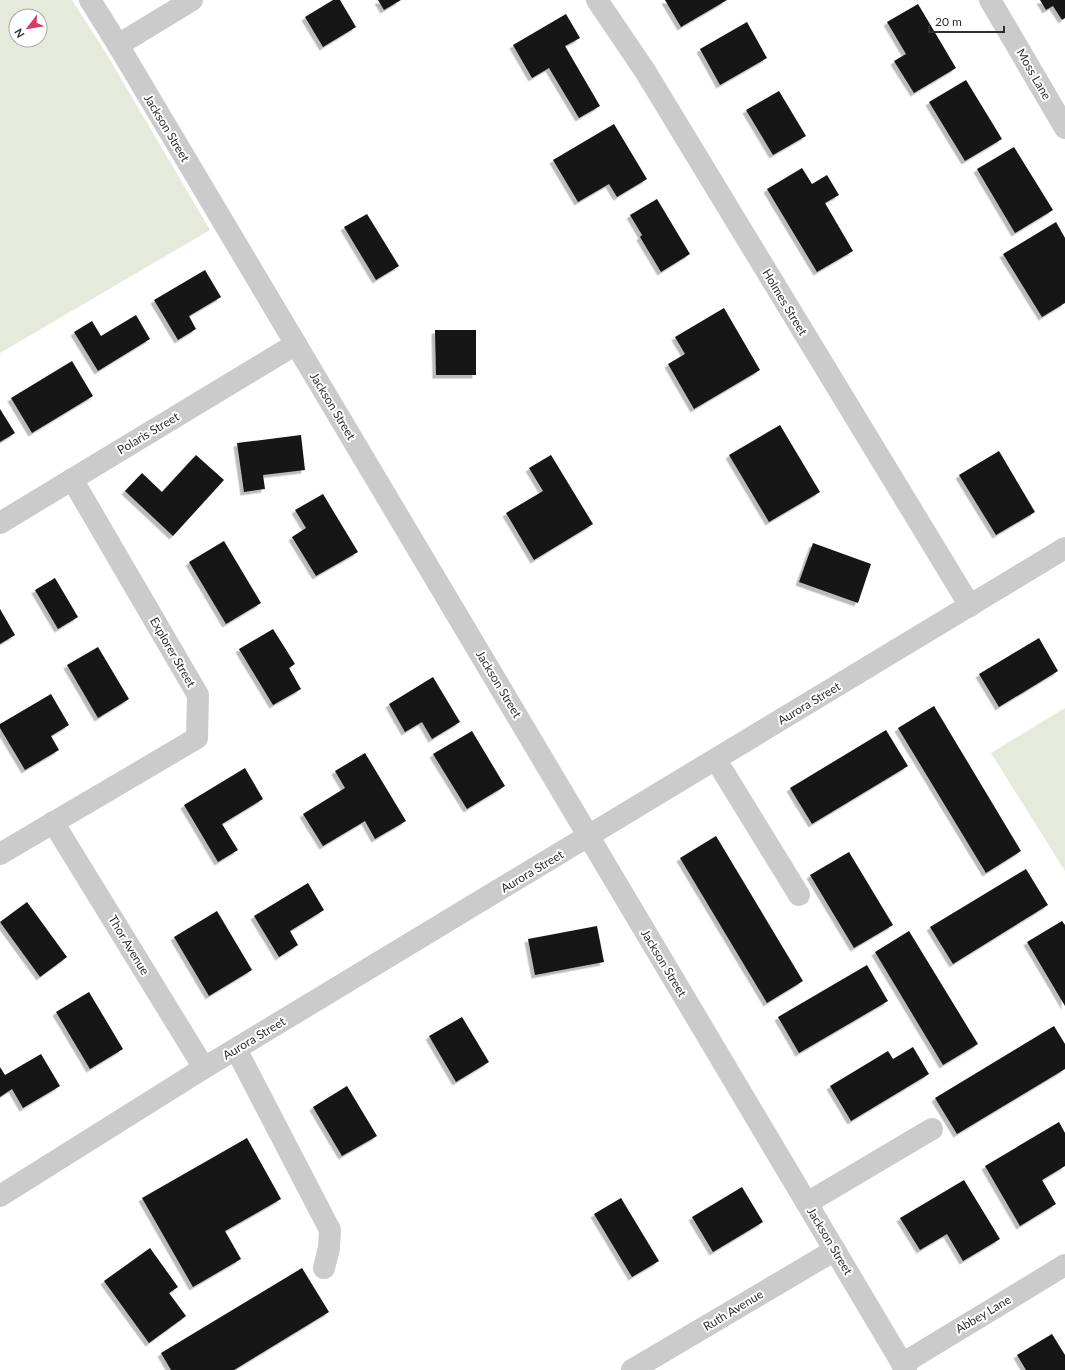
<svg xmlns="http://www.w3.org/2000/svg" width="1065" height="1370" viewBox="0 0 1065 1370" font-family="Lato,sans-serif">
  <defs>
    <filter id="shadow"><feDropShadow dx="-3.5" dy="3.5" stdDeviation="0" flood-color="#0004"/></filter>
  </defs>
  <rect width="100%" height="100%" fill="#fff"/>
  <g fill="#e6eadc" fill-rule="evenodd">
    <path d="M0,0H72L106,53L210,230L0,353ZM16,16H40V40H16Z"/>
    <polygon points="1065,708 1065,871 991,753"/>
  </g>
  <g fill="#151515" filter="url(#shadow)">
    <polygon points="333,0 340,0 356,27 323,47 305,17"/>
    <polygon points="378,0 401,0 384,10"/>
    <polygon points="665,0 727,0 681,27"/>
    <polygon points="1040,0 1065,0 1065,18 1062,20 1053,6 1046,10"/>
    <polygon points="918,4 956,68 914,93 894,61 906,54 887,22"/>
    <polygon points="566,14 580,38 565,46 600,106 579,118 549,68 532,78 513,45"/>
    <polygon points="747,22 767,58 720,85 700,49"/>
    <polygon points="966,80 1002,139 965,161 929,102"/>
    <polygon points="779,91 806,136 773,155 746,110"/>
    <polygon points="614,124 647,179 617,197 609,184 578,202 553,160"/>
    <polygon points="1014,147 1053,210 1015,233 977,169"/>
    <polygon points="802,168 812,184 827,175 839,195 825,203 853,251 817,272 767,189"/>
    <polygon points="657,199 690,254 661,272 640,237 642,235 630,215"/>
    <polygon points="367,214 399,266 376,280 344,227"/>
    <polygon points="1056,222 1065,238 1065,303 1042,317 1003,254"/>
    <polygon points="205,270 221,297 189,316 196,329 178,340 154,300"/>
    <polygon points="724,308 760,370 694,409 668,364 685,354 675,337"/>
    <polygon points="136,315 150,339 98,371 74,332 92,321 101,336"/>
    <polygon points="435,330 476,330 476,375 436,375"/>
    <polygon points="72,361 93,396 32,433 11,398"/>
    <polygon points="0,409 15,433 0,442"/>
    <polygon points="780,425 820,492 769,522 729,455"/>
    <polygon points="301,435 305,470 263,475 265,489 244,492 237,443"/>
    <polygon points="999,451 1035,512 996,535 959,475"/>
    <polygon points="196,455 224,480 173,536 125,491 142,473 162,492"/>
    <polygon points="551,455 593,524 534,560 506,513 543,491 529,468"/>
    <polygon points="323,494 358,552 316,576 292,537 306,528 295,510"/>
    <polygon points="224,541 261,603 226,624 189,562"/>
    <polygon points="813,543 871,564 858,603 799,582"/>
    <polygon points="55,578 78,617 58,629 35,590"/>
    <polygon points="0,609 15,635 0,644"/>
    <polygon points="273,629 295,664 289,668 301,689 273,705 239,649"/>
    <polygon points="1039,638 1058,671 999,707 979,674"/>
    <polygon points="98,647 129,699 98,718 67,665"/>
    <polygon points="433,677 460,722 432,739 422,722 405,732 389,704"/>
    <polygon points="51,694 69,725 51,736 59,750 25,770 0,728 0,724"/>
    <polygon points="934,706 1021,851 986,873 898,728"/>
    <polygon points="886,730 908,766 812,824 790,788"/>
    <polygon points="472,731 505,786 467,809 433,754"/>
    <polygon points="365,753 406,821 375,839 365,821 323,846 303,814 345,788 335,771"/>
    <polygon points="245,768 263,799 222,824 238,850 218,862 184,805"/>
    <polygon points="716,836 803,981 767,1003 680,858"/>
    <polygon points="849,852 893,925 854,948 810,875"/>
    <polygon points="1026,869 1048,905 953,964 930,927"/>
    <polygon points="308,883 324,910 290,931 298,945 279,957 254,916"/>
    <polygon points="27,902 67,957 40,977 0,922"/>
    <polygon points="217,911 252,970 209,996 174,937"/>
    <polygon points="1062,921 1065,925 1065,1006 1027,942"/>
    <polygon points="597,926 604,962 535,975 528,939"/>
    <polygon points="909,931 978,1044 943,1065 875,952"/>
    <polygon points="867,965 888,1001 799,1053 778,1017"/>
    <polygon points="89,992 123,1049 90,1069 56,1012"/>
    <polygon points="462,1017 489,1062 456,1082 429,1036"/>
    <polygon points="1054,1026 1065,1044 1065,1069 957,1134 935,1098"/>
    <polygon points="913,1047 929,1074 851,1121 830,1086 888,1051 893,1059"/>
    <polygon points="41,1054 60,1086 23,1108 12,1089 0,1097 0,1067 5,1075"/>
    <polygon points="347,1086 377,1136 342,1156 313,1107"/>
    <polygon points="1059,1122 1065,1133 1065,1166 1042,1180 1056,1204 1020,1226 985,1166"/>
    <polygon points="247,1138 281,1199 225,1231 241,1259 193,1287 142,1198"/>
    <polygon points="964,1180 1000,1239 963,1261 947,1234 920,1250 900,1218"/>
    <polygon points="742,1187 763,1222 713,1252 692,1217"/>
    <polygon points="621,1198 659,1261 632,1277 594,1214"/>
    <polygon points="150,1248 178,1287 169,1293 186,1316 149,1343 104,1281"/>
    <polygon points="302,1268 329,1312 234,1370 171,1370 161,1353"/>
    <polygon points="1052,1334 1065,1355 1065,1370 1026,1370 1017,1355"/>
  </g>
  <g fill="none" stroke-linecap="round" stroke-linejoin="round">
    <g stroke="#cbcbcb" stroke-width="22">
      <polyline points="90,0 118,45 906,1370"/>
      <polyline points="597,0 645,71 970,606"/>
      <polyline points="990,0 1065,128"/>
      <polyline points="118,45 192,0"/>
      <polyline points="0,523 296,344"/>
      <polyline points="716,760 799,895"/>
      <polyline points="53,822 204,1068"/>
      <polyline points="0,854 197,738 198,695 72,479"/>
      <polyline points="236,1049 330,1230 329,1248 324,1268"/>
      <polyline points="0,1196 204,1068 1065,548"/>
      <polyline points="807,1203 932,1129"/>
      <polyline points="902,1364 1065,1265"/>
      <polyline points="632,1370 835,1250"/>
    </g>
  </g>
  <g text-anchor="middle" dominant-baseline="central" stroke-width="4" stroke-linejoin="round" paint-order="stroke">
    <g font-size="12" fill="#2e2e2e" stroke="#fff">
      <text transform="translate(1034 74) rotate(60)">Moss Lane</text>
      <text transform="translate(167 128) rotate(59)">Jackson Street</text>
      <text transform="translate(785 302) rotate(59)">Holmes Street</text>
      <text transform="translate(333 406) rotate(59)">Jackson Street</text>
      <text transform="translate(148 433) rotate(-31)">Polaris Street</text>
      <text transform="translate(173 652) rotate(60)">Explorer Street</text>
      <text transform="translate(499 684) rotate(59)">Jackson Street</text>
      <text transform="translate(809 703) rotate(-31)">Aurora Street</text>
      <text transform="translate(532 871) rotate(-31)">Aurora Street</text>
      <text transform="translate(129 945) rotate(59)">Thor Avenue</text>
      <text transform="translate(664 963) rotate(59)">Jackson Street</text>
      <text transform="translate(254 1038) rotate(-31)">Aurora Street</text>
      <text transform="translate(830 1241) rotate(59)">Jackson Street</text>
      <text transform="translate(733 1310) rotate(-31)">Ruth Avenue</text>
      <text transform="translate(983 1314) rotate(-31)">Abbey Lane</text>
    </g>
  </g>
  <g transform="translate(28 28) rotate(239)"><circle r="19" fill="#ffffff" stroke="#ababab"/>
  <path d="M0-3L7 15L0 10L-7 15Z" fill="#db3a66"/>
  <text y="-6" font-size="11" font-weight="bold" text-anchor="middle" fill="#2e2e2e">N</text>
  </g>
  <path d="M929 26v6h75v-6" fill="none" stroke="#2e2e2e" stroke-width="2"/>
  <text x="935" y="26" font-size="12" fill="#2e2e2e" stroke="#ffffff" stroke-width="3" paint-order="stroke">20 m</text>
</svg>
